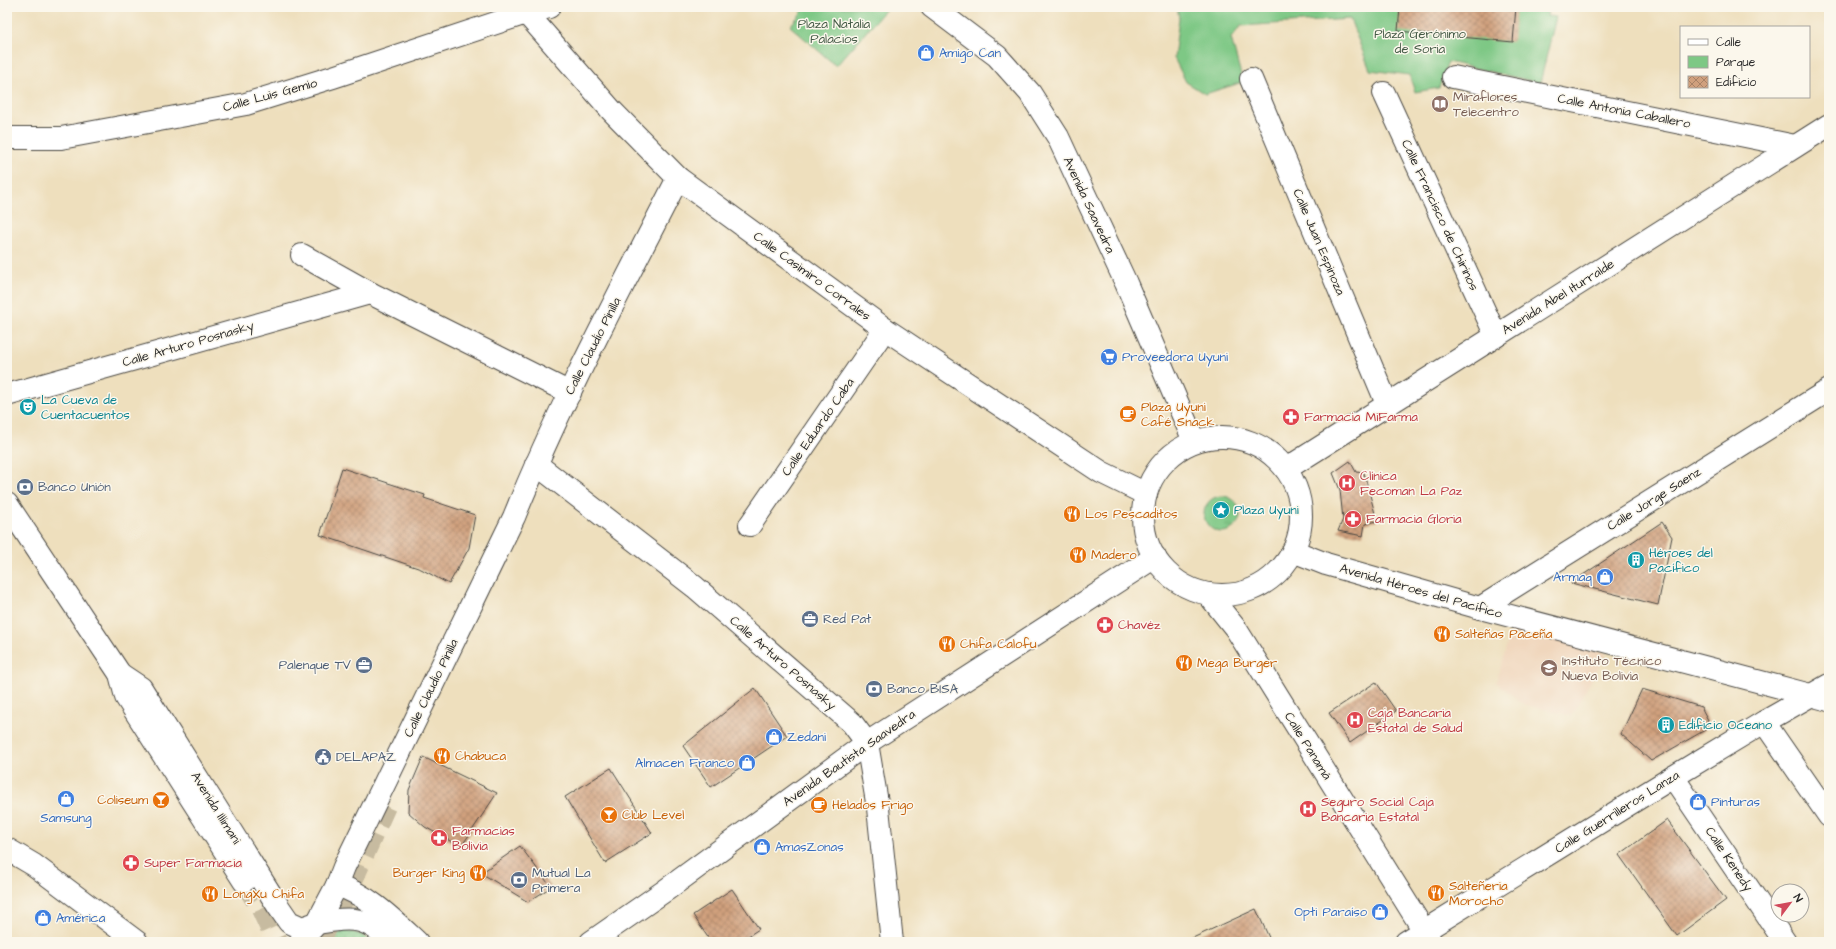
<svg xmlns="http://www.w3.org/2000/svg" width="1836" height="949" viewBox="0 0 1836 949" font-family="'Architects Daughter',sans-serif">
  <defs>
    <pattern id="grass-tufts" width="24" height="20" patternUnits="userSpaceOnUse"><rect width="24" height="20" fill="#7ec885"/><path d="M3 7l-1-3M5 7V3M7 7l1-3M15 17l-1-3M17 17v-4M19 17l1-3" fill="none" stroke="#67a36d"/></pattern>
    <pattern id="garden-dots" width="8" height="8" patternUnits="userSpaceOnUse"><rect width="8" height="8" fill="#7ec885"/><path d="M2 2h.1M6 6h.1" fill="none" stroke="#67a36d" stroke-width="1.8" stroke-linecap="round"/></pattern>
    <pattern id="building-cross-hatch" width="8" height="8" patternUnits="userSpaceOnUse"><rect width="8" height="8" fill="#d0a07d"/><path d="M0 0l8 8M0 8l8-8" fill="none" stroke="#a98367"/></pattern>
  </defs>
  <rect width="100%" height="100%" fill="#fbf7ec"/>
  <filter id="ink" filterUnits="userSpaceOnUse"><feTurbulence type="fractalNoise" baseFrequency=".025" numOctaves="2"/><feDisplacementMap in="SourceGraphic" scale="8" xChannelSelector="R" yChannelSelector="G"/><feConvolveMatrix kernelMatrix="1 2 1 2 8 2 1 2 1" color-interpolation-filters="sRGB"/></filter>
  <filter id="wash" filterUnits="userSpaceOnUse"><feTurbulence type="fractalNoise" baseFrequency=".012" numOctaves="4" result="noise"/><feDisplacementMap in="SourceGraphic" scale="16" xChannelSelector="R" yChannelSelector="G"/><feGaussianBlur stdDeviation="0.9" result="paint"/><feColorMatrix in="noise" values="0 0 0 0 0 0 0 0 0 0 0 0 0 0 0 0 0 1.4 0 .05"/><feComposite in="paint" operator="in"/></filter>
  <g filter="url(#wash)">
    <rect width="100%" height="100%" fill="#eedfbd"/>
    <polygon fill="#f0d6bc" points="1512,627 1607,653 1571,716 1523,704 1496,682"/>
    <circle fill="url(#grass-tufts)" stroke="#547a58" cx="1222" cy="514" r="18"/>
    <g fill="#7ec885" stroke="#547a58">
      <polygon points="806,7 888,7 836,66 790,26"/>
      <polygon points="1177,7 1548,7 1547,16 1556,17 1540,83 1448,62 1439,88 1415,92 1409,75 1370,70 1350,19 1241,26 1231,38 1243,82 1205,94 1186,82 1174,58 1179,18"/>
    </g>
    <polygon fill="url(#garden-dots)" stroke="#547a58" points="345,930 363,935 370,942 321,942"/>
    <g id="blocks">
      <g fill="url(#building-cross-hatch)">
        <polygon points="1400,7 1516,7 1513,42 1398,31"/>
        <polygon points="1350,461 1356,472 1364,473 1377,521 1365,524 1363,536 1338,531 1343,519 1340,490 1333,473"/>
        <polygon points="342,468 425,495 424,498 475,515 469,548 449,584 421,569 320,535"/>
        <polygon points="1662,522 1672,537 1658,605 1571,583"/>
        <polygon points="1376,682 1396,711 1350,743 1329,713"/>
        <polygon points="755,688 787,736 711,787 683,746"/>
        <polygon points="1642,689 1701,707 1708,720 1705,730 1651,761 1621,734"/>
        <polygon points="423,757 497,793 461,847 425,827 408,812 409,790"/>
        <polygon points="611,768 652,833 605,863 565,797"/>
        <polygon points="1667,820 1726,900 1677,936 1619,855"/>
        <polygon points="520,846 551,887 528,902 481,873"/>
        <polygon points="732,889 759,929 739,942 711,942 693,915"/>
        <polygon points="1256,909 1271,942 1184,942"/>
      </g>
    </g>
  </g>
  <g filter="url(#ink)">
    <use href="#blocks" fill-opacity="0" stroke="#484641" stroke-width="1"/>
    <g fill="none" stroke-linecap="round" stroke-linejoin="round">
      <polyline stroke="#c7bba0" stroke-width="22" stroke-dasharray="22 11" stroke-linecap="butt" points="244,881 261,907 277,942"/>
      <polyline stroke="#c7bba0" stroke-width="22" stroke-dasharray="22 11" stroke-linecap="butt" points="318,942 345,896 385,806"/>
      <defs>
        <g id="minor">
          <polyline points="1453,77 1795,146"/>
          <polyline points="1251,79 1388,406"/>
          <polyline points="1384,93 1496,336"/>
          <polyline points="7,138 61,138 246,104 333,77 526,13 549,7"/>
          <polyline points="302,255 370,293 570,393"/>
          <polyline points="7,395 370,293"/>
          <polyline points="536,464 695,587 852,723 867,743 878,808 892,942"/>
          <polyline points="1286,469 1829,125"/>
          <polyline points="7,504 120,674 126,697 244,881"/>
          <polyline points="750,525 885,329"/>
          <polyline points="1208,594 1236,629 1431,942"/>
          <polyline points="1480,608 1829,390"/>
          <polyline points="120,674 141,688 278,906 289,922 302,928 317,923"/>
          <polyline points="1764,722 1829,816"/>
          <polyline points="1673,777 1785,942"/>
          <polyline points="1406,942 1673,777 1764,722 1829,685"/>
        </g>
        <g id="major">
          <polyline points="521,7 612,111 678,178 885,329 1101,472 1146,494"/>
          <polyline points="932,7 997,56 1030,93 1058,137 1126,283 1194,441"/>
          <circle cx="1222" cy="516" r="79"/>
          <polyline points="1293,551 1326,564 1480,608 1829,700"/>
          <polyline points="7,849 34,865 137,942"/>
          <path d="M337,885C370,896 392,919 417,942"/>
          <path d="M317,923C354,917 364,916 393,942"/>
          <path d="M300,942L317,923L337,885L344,867L514,517C561,401 621,290 678,178"/>
          <polyline points="591,942 666,890 867,743 1155,557"/>
        </g>
      </defs>
      <use href="#minor" stroke="#484641" stroke-width="24"/>
      <use href="#major" stroke="#484641" stroke-width="24"/>
      <use href="#minor" stroke="#fff" stroke-width="22"/>
      <use href="#major" stroke="#fff" stroke-width="22"/>
    </g>
  </g>
  <defs>
    <symbol id="shop-disc" viewBox="-11 -11 22 22"><circle r="9.5" fill="#3f7fe0" stroke="#fbf7ec"/><path d="M-5-2.5h2.3a2.7 3.5 0 0 1 5.4 0H5L5.5 6h-11ZM-1.5-2.5h3a1.5 2.3 0 0 0-3 0Z" fill="#fff"/></symbol>
    <symbol id="library-disc" viewBox="-11 -11 22 22"><circle r="9.5" fill="#8d6e63" stroke="#fbf7ec"/><path d="M-6-4Q-3-5.5-.7-3.5V5Q-3 3-6 4ZM6-4Q3-5.5 .7-3.5V5Q3 3 6 4Z" fill="#fff"/></symbol>
    <symbol id="supermarket-disc" viewBox="-11 -11 22 22"><circle r="9.5" fill="#3f7fe0" stroke="#fbf7ec"/><path d="M-6-5.5h2.5l.6 2H6L4.5 2H-2.5L-4.4-4H-6ZM-1.5 3.2a1.3 1.3 0 1 0 .1 0ZM3 3.2a1.3 1.3 0 1 0 .1 0Z" fill="#fff"/></symbol>
    <symbol id="theatre-disc" viewBox="-11 -11 22 22"><circle r="9.5" fill="#0f9aa8" stroke="#fbf7ec"/><path d="M-5-5.5Q0-4 5-5.5V0Q5 5 0 6Q-5 5-5 0ZM-3.3-2.5H-1v1.5H-3.3ZM1-2.5H3.3v1.5H1ZM-2.8 1Q0 5.5 2.8 1Z" fill="#fff"/></symbol>
    <symbol id="cafe-disc" viewBox="-11 -11 22 22"><circle r="9.5" fill="#e8710a" stroke="#fbf7ec"/><path d="M-5.5-4.5H6V0H3Q3 3.5 0 3.5H-2.5Q-5.5 3.5-5.5 0ZM3-3.2v2h1.7v-2ZM-6 4.5H4V6H-6Z" fill="#fff"/></symbol>
    <symbol id="pharmacy-disc" viewBox="-11 -11 22 22"><circle r="9.5" fill="#e0444e" stroke="#fbf7ec"/><path d="M-2-6h4v4h4v4h-4v4h-4v-4h-4v-4h4Z" fill="#fff"/></symbol>
    <symbol id="hospital-disc" viewBox="-11 -11 22 22"><circle r="9.5" fill="#e0444e" stroke="#fbf7ec"/><path d="M-5-5h3v3.5h4V-5h3V5h-3V1.5h-4V5h-3Z" fill="#fff"/></symbol>
    <symbol id="bank-disc" viewBox="-11 -11 22 22"><circle r="9.5" fill="#5c6f8a" stroke="#fbf7ec"/><path d="M-6-4H6V4H-6ZM0-2.3a2.3 2.3 0 1 0 0 4.6a2.3 2.3 0 1 0 0-4.6Z" fill="#fff"/></symbol>
    <symbol id="sight-disc" viewBox="-11 -11 22 22"><circle r="9.5" fill="#0f9aa8" stroke="#fbf7ec"/><path d="M0-6L1.8-2.2L6-1.7L2.9 1.2L3.7 5.4L0 3.3L-3.7 5.4L-2.9 1.2L-6-1.7L-1.8-2.2Z" fill="#fff"/></symbol>
    <symbol id="restaurant-disc" viewBox="-11 -11 22 22"><circle r="9.5" fill="#e8710a" stroke="#fbf7ec"/><path d="M-5-6h1v4h1v-4h1v4h1v-4h1v5L-1.5 .5V6h-2V.5L-5-1ZM5-6V6H3V1.5H1.5Q1.5-4 5-6Z" fill="#fff"/></symbol>
    <symbol id="building-disc" viewBox="-11 -11 22 22"><circle r="9.5" fill="#0f9aa8" stroke="#fbf7ec"/><path d="M-4-6H4V6H1V3H-1V6H-4ZM-2.5-4.3h1.7v1.8h-1.7ZM.8-4.3h1.7v1.8H.8ZM-2.5-1h1.7V.8h-1.7ZM.8-1h1.7V.8H.8Z" fill="#fff"/></symbol>
    <symbol id="office-disc" viewBox="-11 -11 22 22"><circle r="9.5" fill="#5c6f8a" stroke="#fbf7ec"/><path d="M-6-3h4V-5.5h4V-3h4V5H-6ZM-1-4.5V-3h2v-1.5ZM-6 0V1H6V0Z" fill="#fff"/></symbol>
    <symbol id="university-disc" viewBox="-11 -11 22 22"><circle r="9.5" fill="#8d6e63" stroke="#fbf7ec"/><path d="M0-5L7-2L0 1L-7-2ZM-4 1L0 2.5L4 1V4Q0 6-4 4Z" fill="#fff"/></symbol>
    <symbol id="civic-disc" viewBox="-11 -11 22 22"><circle r="9.5" fill="#5c6f8a" stroke="#fbf7ec"/><path d="M-.6-6.5H3V-4.5H.6V-3L4-1V1h2V6H-6V1h2V-1L-.6-3ZM-1.2 2.5V6h2.4V2.5Z" fill="#fff"/></symbol>
    <symbol id="bar-disc" viewBox="-11 -11 22 22"><circle r="9.5" fill="#e8710a" stroke="#fbf7ec"/><path d="M-6-5H6L.8 .8V4.5H3.5V6h-7V4.5H-.8V.8Z" fill="#fff"/></symbol>
  </defs>
  <g fill-rule="evenodd">
    <use href="#shop-disc" x="916" y="43" width="20" height="20"/>
    <use href="#library-disc" x="1430" y="94" width="20" height="20"/>
    <use href="#supermarket-disc" x="1099" y="347" width="20" height="20"/>
    <use href="#theatre-disc" x="18" y="397" width="20" height="20"/>
    <use href="#cafe-disc" x="1118" y="404" width="20" height="20"/>
    <use href="#pharmacy-disc" x="1281" y="407" width="20" height="20"/>
    <use href="#hospital-disc" x="1337" y="473" width="20" height="20"/>
    <use href="#bank-disc" x="15" y="477" width="20" height="20"/>
    <use href="#sight-disc" x="1211" y="500" width="20" height="20"/>
    <use href="#restaurant-disc" x="1062" y="504" width="20" height="20"/>
    <use href="#pharmacy-disc" x="1343" y="509" width="20" height="20"/>
    <use href="#restaurant-disc" x="1068" y="545" width="20" height="20"/>
    <use href="#building-disc" x="1626" y="550" width="20" height="20"/>
    <use href="#shop-disc" x="1595" y="567" width="20" height="20"/>
    <use href="#office-disc" x="800" y="609" width="20" height="20"/>
    <use href="#pharmacy-disc" x="1095" y="615" width="20" height="20"/>
    <use href="#restaurant-disc" x="1432" y="624" width="20" height="20"/>
    <use href="#restaurant-disc" x="937" y="634" width="20" height="20"/>
    <use href="#restaurant-disc" x="1174" y="653" width="20" height="20"/>
    <use href="#office-disc" x="354" y="655" width="20" height="20"/>
    <use href="#university-disc" x="1539" y="658" width="20" height="20"/>
    <use href="#bank-disc" x="864" y="679" width="20" height="20"/>
    <use href="#hospital-disc" x="1345" y="710" width="20" height="20"/>
    <use href="#building-disc" x="1656" y="715" width="20" height="20"/>
    <use href="#shop-disc" x="764" y="727" width="20" height="20"/>
    <use href="#restaurant-disc" x="432" y="746" width="20" height="20"/>
    <use href="#civic-disc" x="313" y="747" width="20" height="20"/>
    <use href="#shop-disc" x="737" y="753" width="20" height="20"/>
    <use href="#shop-disc" x="56" y="789" width="20" height="20"/>
    <use href="#bar-disc" x="151" y="790" width="20" height="20"/>
    <use href="#shop-disc" x="1688" y="792" width="20" height="20"/>
    <use href="#cafe-disc" x="809" y="795" width="20" height="20"/>
    <use href="#hospital-disc" x="1298" y="799" width="20" height="20"/>
    <use href="#bar-disc" x="599" y="805" width="20" height="20"/>
    <use href="#pharmacy-disc" x="429" y="828" width="20" height="20"/>
    <use href="#shop-disc" x="752" y="837" width="20" height="20"/>
    <use href="#pharmacy-disc" x="121" y="853" width="20" height="20"/>
    <use href="#restaurant-disc" x="468" y="863" width="20" height="20"/>
    <use href="#bank-disc" x="509" y="870" width="20" height="20"/>
    <use href="#restaurant-disc" x="1426" y="883" width="20" height="20"/>
    <use href="#restaurant-disc" x="200" y="884" width="20" height="20"/>
    <use href="#shop-disc" x="1370" y="902" width="20" height="20"/>
    <use href="#shop-disc" x="33" y="908" width="20" height="20"/>
  </g>
  <g text-anchor="middle" dominant-baseline="central" stroke-width="3" stroke-linejoin="round" paint-order="stroke">
    <g font-size="13" fill="#445a46" stroke="#fbf7ec">
      <text x="834" y="24">Plaza Natalia<tspan x="834" dy="15">Palacios</tspan></text>
      <text x="1420" y="34">Plaza Gerónimo<tspan x="1420" dy="15">de Soria</tspan></text>
    </g>
    <g font-size="13" fill="#366cbe" stroke="#fbf7ec" text-anchor="start">
      <text x="939" y="53">Amigo Can</text>
      <text x="1122" y="357">Proveedora Uyuni</text>
      <text x="1592" y="577" text-anchor="end">Armaq</text>
      <text x="787" y="737">Zedani</text>
      <text x="734" y="763" text-anchor="end">Almacen Franco</text>
      <text x="1711" y="802">Pinturas</text>
      <text x="66" y="818" text-anchor="middle">Samsung</text>
      <text x="775" y="847">AmasZonas</text>
      <text x="1367" y="912" text-anchor="end">Opti Paraíso</text>
      <text x="56" y="918">América</text>
    </g>
    <g font-size="13" fill="#2b2b2b" stroke="#fbf7ec">
      <text transform="translate(270 95) rotate(-15)">Calle Luis Gemio</text>
      <text transform="translate(1624 111) rotate(11)">Calle Antonia Caballero</text>
      <text transform="translate(1089 205) rotate(65)">Avenida Saavedra</text>
      <text transform="translate(1440 215) rotate(65)">Calle Francisco de Chirinos</text>
      <text transform="translate(1319 242) rotate(67)">Calle Juan Espinoza</text>
      <text transform="translate(812 276) rotate(36)">Calle Casimiro Corrales</text>
      <text transform="translate(1558 297) rotate(-32)">Avenida Abel Iturralde</text>
      <text transform="translate(188 344) rotate(-16)">Calle Arturo Posnasky</text>
      <text transform="translate(593 346) rotate(-63)">Calle Claudio Pinilla</text>
      <text transform="translate(818 427) rotate(-55)">Calle Eduardo Caba</text>
      <text transform="translate(1654 499) rotate(-32)">Calle Jorge Saenz</text>
      <text transform="translate(1421 591) rotate(16)">Avenida Héroes del Pacífico</text>
      <text transform="translate(783 663) rotate(41)">Calle Arturo Posnasky</text>
      <text transform="translate(431 688) rotate(-64)">Calle Claudio Pinilla</text>
      <text transform="translate(1308 746) rotate(58)">Calle Panamá</text>
      <text transform="translate(849 758) rotate(-35)">Avenida Bautista Saavedra</text>
      <text transform="translate(216 808) rotate(58)">Avenida Illimani</text>
      <text transform="translate(1617 812) rotate(-32)">Calle Guerrilleros Lanza</text>
      <text transform="translate(1729 859) rotate(56)">Calle Kenedy</text>
    </g>
    <g font-size="13" fill="#785e54" stroke="#fbf7ec" text-anchor="start">
      <text x="1453" y="97">Miraflores<tspan x="1453" dy="15">Telecentro</tspan></text>
      <text x="1562" y="661">Instituto Técnico<tspan x="1562" dy="15">Nueva Bolivia</tspan></text>
    </g>
    <g font-size="13" fill="#0d838f" stroke="#fbf7ec" text-anchor="start">
      <text x="41" y="400">La Cueva de<tspan x="41" dy="15">Cuentacuentos</tspan></text>
      <text x="1234" y="510">Plaza Uyuni</text>
      <text x="1649" y="553">Héroes del<tspan x="1649" dy="15">Pacífico</tspan></text>
      <text x="1679" y="725">Edificio Oceano</text>
    </g>
    <g font-size="13" fill="#c56008" stroke="#fbf7ec" text-anchor="start">
      <text x="1141" y="407">Plaza Uyuni<tspan x="1141" dy="15">Café Snack</tspan></text>
      <text x="1085" y="514">Los Pescaditos</text>
      <text x="1091" y="555">Madero</text>
      <text x="1455" y="634">Salteñas Paceña</text>
      <text x="960" y="644">Chifa Calofu</text>
      <text x="1197" y="663">Mega Burger</text>
      <text x="455" y="756">Chabuca</text>
      <text x="148" y="800" text-anchor="end">Coliseum</text>
      <text x="832" y="805">Helados Frigo</text>
      <text x="622" y="815">Club Level</text>
      <text x="465" y="873" text-anchor="end">Burger King</text>
      <text x="1449" y="886">Salteñeria<tspan x="1449" dy="15">Morocho</tspan></text>
      <text x="223" y="894">LongXu Chifa</text>
    </g>
    <g font-size="13" fill="#be3a42" stroke="#fbf7ec" text-anchor="start">
      <text x="1304" y="417">Farmacia MiFarma</text>
      <text x="1360" y="476">Clínica<tspan x="1360" dy="15">Fecoman La Paz</tspan></text>
      <text x="1366" y="519">Farmacia Gloria</text>
      <text x="1118" y="625">Chavéz</text>
      <text x="1368" y="713">Caja Bancaria<tspan x="1368" dy="15">Estatal de Salud</tspan></text>
      <text x="1321" y="802">Seguro Social Caja<tspan x="1321" dy="15">Bancaria Estatal</tspan></text>
      <text x="452" y="831">Farmacias<tspan x="452" dy="15">Bolivia</tspan></text>
      <text x="144" y="863">Super Farmacia</text>
    </g>
    <g font-size="13" fill="#4e5e75" stroke="#fbf7ec" text-anchor="start">
      <text x="38" y="487">Banco Unión</text>
      <text x="823" y="619">Red Pat</text>
      <text x="351" y="665" text-anchor="end">Palenque TV</text>
      <text x="887" y="689">Banco BISA</text>
      <text x="336" y="757">DELAPAZ</text>
      <text x="532" y="873">Mutual La<tspan x="532" dy="15">Primera</tspan></text>
    </g>
  </g>
  <rect width="1836" height="949" fill="none" stroke="#fbf7ec" stroke-width="24"/>
  <rect x="1680" y="26" width="130" height="72" fill="#fbf7ec" stroke="#a8a59f"/>
  <rect x="1688" y="39" width="20" height="6" fill="#ffffff" stroke="#a8a59f"/>
  <text x="1716" y="46" font-size="12" fill="#2b2b2b">Calle</text>
  <rect x="1688" y="56" width="20" height="12" fill="#7ec885" stroke="#a8a59f"/>
  <text x="1716" y="66" font-size="12" fill="#2b2b2b">Parque</text>
  <rect x="1688" y="76" width="20" height="12" fill="url(#building-cross-hatch)" stroke="#a8a59f"/>
  <text x="1716" y="86" font-size="12" fill="#2b2b2b">Edificio</text>
  <g transform="translate(1790 903) rotate(58)"><circle r="19" fill="#fbf7ec" stroke="#a8a59f"/>
  <path d="M0-3L7 15L0 10L-7 15Z" fill="#d1495b"/>
  <text y="-6" font-size="11" font-weight="bold" text-anchor="middle" fill="#2b2b2b">N</text>
  </g>
</svg>
